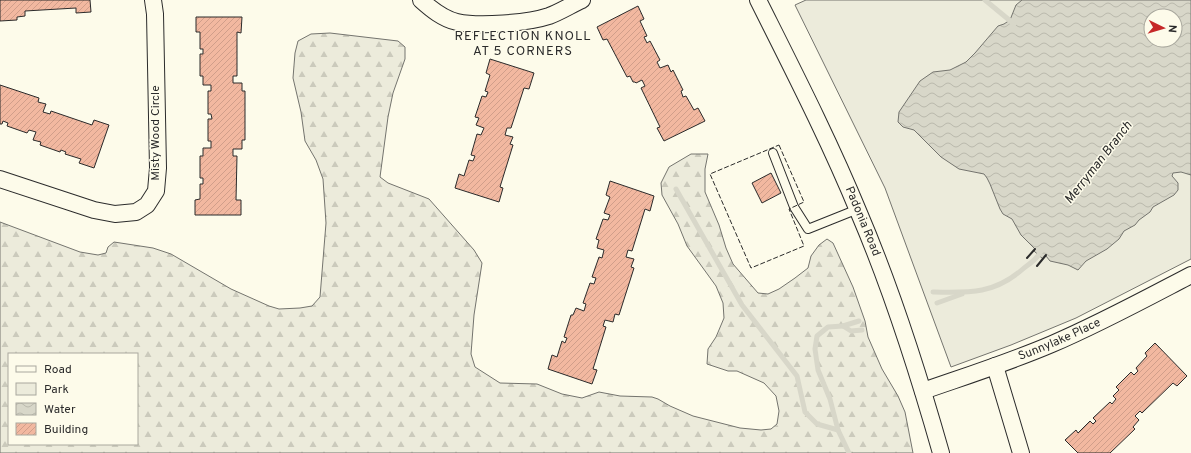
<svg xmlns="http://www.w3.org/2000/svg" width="1191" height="453" viewBox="0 0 1191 453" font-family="Overpass,sans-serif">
  <defs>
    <pattern id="forest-firs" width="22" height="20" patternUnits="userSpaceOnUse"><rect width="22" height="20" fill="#ecebdb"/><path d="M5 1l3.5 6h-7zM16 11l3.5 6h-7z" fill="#cbcabc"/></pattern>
    <pattern id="water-waves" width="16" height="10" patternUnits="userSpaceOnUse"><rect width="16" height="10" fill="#d8d7c9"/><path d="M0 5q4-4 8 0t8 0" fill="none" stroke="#bab9ad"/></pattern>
    <pattern id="building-hatch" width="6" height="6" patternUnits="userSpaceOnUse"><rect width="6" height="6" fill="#f2b8a0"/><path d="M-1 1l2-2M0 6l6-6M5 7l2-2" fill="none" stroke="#d09e8a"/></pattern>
  </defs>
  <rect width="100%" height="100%" fill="#fdfbea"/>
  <path fill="#ecebdb" stroke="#74746e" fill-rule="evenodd" d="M806,0H1191V259L1076,318L1011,345L951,367L885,188L795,5ZM1151,16H1175V40H1151Z"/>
  <path fill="url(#forest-firs)" stroke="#74746e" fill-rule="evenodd" d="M330,33L398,41L405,47V59L393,93L388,117L380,177L388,183L429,199L474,250L482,263L474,315L471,354L475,367L500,383L537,384L562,394L582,398L599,392L620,396L652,397L658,399L670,406L693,416L740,428L761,430L771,429L777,424L779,411L776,396L764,383L737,371H728L707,364L708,349L716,337L724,318L723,303L716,286L687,246L678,224L662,195L661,183L669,167L691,154H708L705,169V192L719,225L726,248L733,264L758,293L768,294L779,289L795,278L808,268L811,256L819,245L827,239L833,243L853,287L865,321L868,337L882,369L898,396L905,412L913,453H0V222L80,252L98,255L106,253L108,247L114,242L153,248L171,254L231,289L269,306L279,309L300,308L312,306L320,297L326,223L323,179L316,160L305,141L301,112L293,78L295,53L298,41L311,34ZM9,354H137V444H9Z"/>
  <path fill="url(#water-waves)" stroke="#74746e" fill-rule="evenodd" d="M1022,0H1191V175L1181,172L1173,173L1172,176L1178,183V190L1174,195L1153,207L1150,212L1139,220L1135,225L1124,231L1119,239L1107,249L1086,261L1078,270L1068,265L1050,261L1046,256L1043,259L1034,251L1035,249L1021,235L1012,219L1003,214L1000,209L990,184L987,178L984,174L959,169L941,157L914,130L903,127L898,122L899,112L920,81L933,72L950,70L966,62L975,53L998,26L1004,24L1010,20L1016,5ZM1151,16H1175V40H1151Z"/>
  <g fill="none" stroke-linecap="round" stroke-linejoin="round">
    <g stroke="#d8d7c9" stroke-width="5">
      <polyline points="985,0 1014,24"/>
      <polyline points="676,189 742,305 797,376 805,412 817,424 838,430"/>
      <path d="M933,292C970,293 995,294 1024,268C1031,263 1038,258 1041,251"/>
      <polyline points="937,303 962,294"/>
      <polyline points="843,326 851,331 862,330"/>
      <polyline points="849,453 838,430 830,399 818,370 815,349 817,336 828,327 843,326 859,321"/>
    </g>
  </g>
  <g fill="url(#building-hatch)" stroke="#2b2b2b">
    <polygon points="0,0 90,0 91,12 76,13 76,8 25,11 25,16 17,17 17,20 0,21"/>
    <polygon points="638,6 644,19 640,21 647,36 644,37 647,43 650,41 660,60 657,62 660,68 668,65 671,72 673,70 683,90 681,91 683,97 686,96 694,110 698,108 705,121 664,141 657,128 660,127 641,88 645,86 642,80 636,83 635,82 633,82 630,76 627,77 607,39 603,40 597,27"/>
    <polygon points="196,17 242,17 241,33 237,32 237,76 233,76 233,83 242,83 242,91 245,91 245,140 242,140 242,149 233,149 233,156 237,156 236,200 241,200 241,215 195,215 195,200 200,199 200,184 203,184 203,178 200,178 200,156 203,156 203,148 211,148 211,141 208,141 208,119 212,119 211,114 208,114 208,91 211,91 211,85 203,85 203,76 200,76 200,54 203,54 203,49 200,49 200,32 196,32"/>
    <polygon points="490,59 534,73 529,89 524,88 511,128 507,128 505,135 513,137 510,144 513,145 500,187 503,188 499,202 455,188 459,174 464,176 469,160 473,161 475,156 471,155 477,134 481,135 484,128 476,125 479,118 475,117 482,96 486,97 488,92 485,91 490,75 486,73"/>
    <polygon points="0,85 39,98 38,102 46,104 43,112 50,114 51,111 92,125 94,120 109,125 94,168 79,163 81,159 65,154 66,152 61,150 60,152 40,145 41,142 33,140 36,132 29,130 27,133 7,126 8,123 3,121 2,124 0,124"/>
    <polygon points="771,173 781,193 762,203 752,183"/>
    <polygon points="610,181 654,196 650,211 645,209 632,251 628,250 626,257 634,259 631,267 634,268 619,315 615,314 613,322 605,320 603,326 606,327 593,369 597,370 592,384 548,369 552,355 557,357 562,341 565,343 567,338 564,337 571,315 573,315 576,308 584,311 586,304 583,303 590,283 594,284 596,278 592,277 599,257 602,258 604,250 597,248 599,240 596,239 603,219 608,220 610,215 604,213 610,197 606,195"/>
    <polygon points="1155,343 1187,376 1177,386 1173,383 1142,413 1140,411 1135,416 1139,420 1133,427 1135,429 1110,453 1078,453 1065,440 1076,430 1078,433 1090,421 1093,424 1096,421 1093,418 1110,402 1112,404 1116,399 1113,396 1119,390 1116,387 1131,372 1134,375 1138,371 1136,368 1147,356 1145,353"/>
  </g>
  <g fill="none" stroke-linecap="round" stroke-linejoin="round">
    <defs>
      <polyline id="service" points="773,153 794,207 808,229 858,209"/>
      <g id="minor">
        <path d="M421,0C431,9 443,19 457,22C479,27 528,23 549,16C560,12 571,5 582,0"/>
        <path id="s1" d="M758,0C793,70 829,140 859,213C892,290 918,372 941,453"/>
        <polyline points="0,179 94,210 115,214 136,212 147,205 156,191 158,168 155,14 153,0"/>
        <polyline points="995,366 1021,453"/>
        <path id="s2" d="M923,391C966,376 1010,362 1052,344C1099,324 1145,299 1191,275"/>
      </g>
    </defs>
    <use href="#service" stroke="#2b2b2b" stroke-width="10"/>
    <use href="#minor" stroke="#2b2b2b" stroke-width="18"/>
    <use href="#service" stroke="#fdfbea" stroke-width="8"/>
    <use href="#minor" stroke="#fdfbea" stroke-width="16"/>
    <polygon stroke="#2b2b2b" stroke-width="1" stroke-dasharray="5 2" stroke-linecap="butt" points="779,145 804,202 789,209 804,246 751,268 710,174"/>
    <g stroke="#2b2b2b" stroke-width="2">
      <polyline points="1027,258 1035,249"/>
      <polyline points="1037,266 1046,255"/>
    </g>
  </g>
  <g text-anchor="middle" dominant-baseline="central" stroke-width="3" stroke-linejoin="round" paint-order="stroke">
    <g font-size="12" fill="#2b2b2b" stroke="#fdfbea">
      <text transform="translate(156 133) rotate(-90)">Misty Wood Circle</text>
      <text stroke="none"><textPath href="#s1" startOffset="245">Padonia Road</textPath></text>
      <text stroke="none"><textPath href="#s2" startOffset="146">Sunnylake Place</textPath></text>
    </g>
    <g font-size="13" letter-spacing="1" fill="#2b2b2b" stroke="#fdfbea">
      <text x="523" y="37">REFLECTION KNOLL<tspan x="523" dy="15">AT 5 CORNERS</tspan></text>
    </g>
    <g font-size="13" font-style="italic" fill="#2b2b2b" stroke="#fdfbea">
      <text transform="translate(1099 163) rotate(-52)">Merryman Branch</text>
    </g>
  </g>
  <rect x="8" y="353" width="130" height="92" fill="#fdfbea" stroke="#a9a89e"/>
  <rect x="16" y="366" width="20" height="6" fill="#fdfbea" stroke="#a9a89e"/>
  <text x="44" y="373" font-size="12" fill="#2b2b2b">Road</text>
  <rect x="16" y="383" width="20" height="12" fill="#ecebdb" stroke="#a9a89e"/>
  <text x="44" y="393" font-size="12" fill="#2b2b2b">Park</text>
  <rect x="16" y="403" width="20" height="12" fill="url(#water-waves)" stroke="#a9a89e"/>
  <text x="44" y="413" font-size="12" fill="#2b2b2b">Water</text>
  <rect x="16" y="423" width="20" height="12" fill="url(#building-hatch)" stroke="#a9a89e"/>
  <text x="44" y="433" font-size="12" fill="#2b2b2b">Building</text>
  <g transform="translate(1163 28) rotate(95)"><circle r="19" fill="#fdfbea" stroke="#a9a89e"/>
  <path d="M0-3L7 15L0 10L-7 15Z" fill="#c62828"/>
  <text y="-6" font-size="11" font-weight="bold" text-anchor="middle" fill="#2b2b2b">N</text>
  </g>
</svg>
